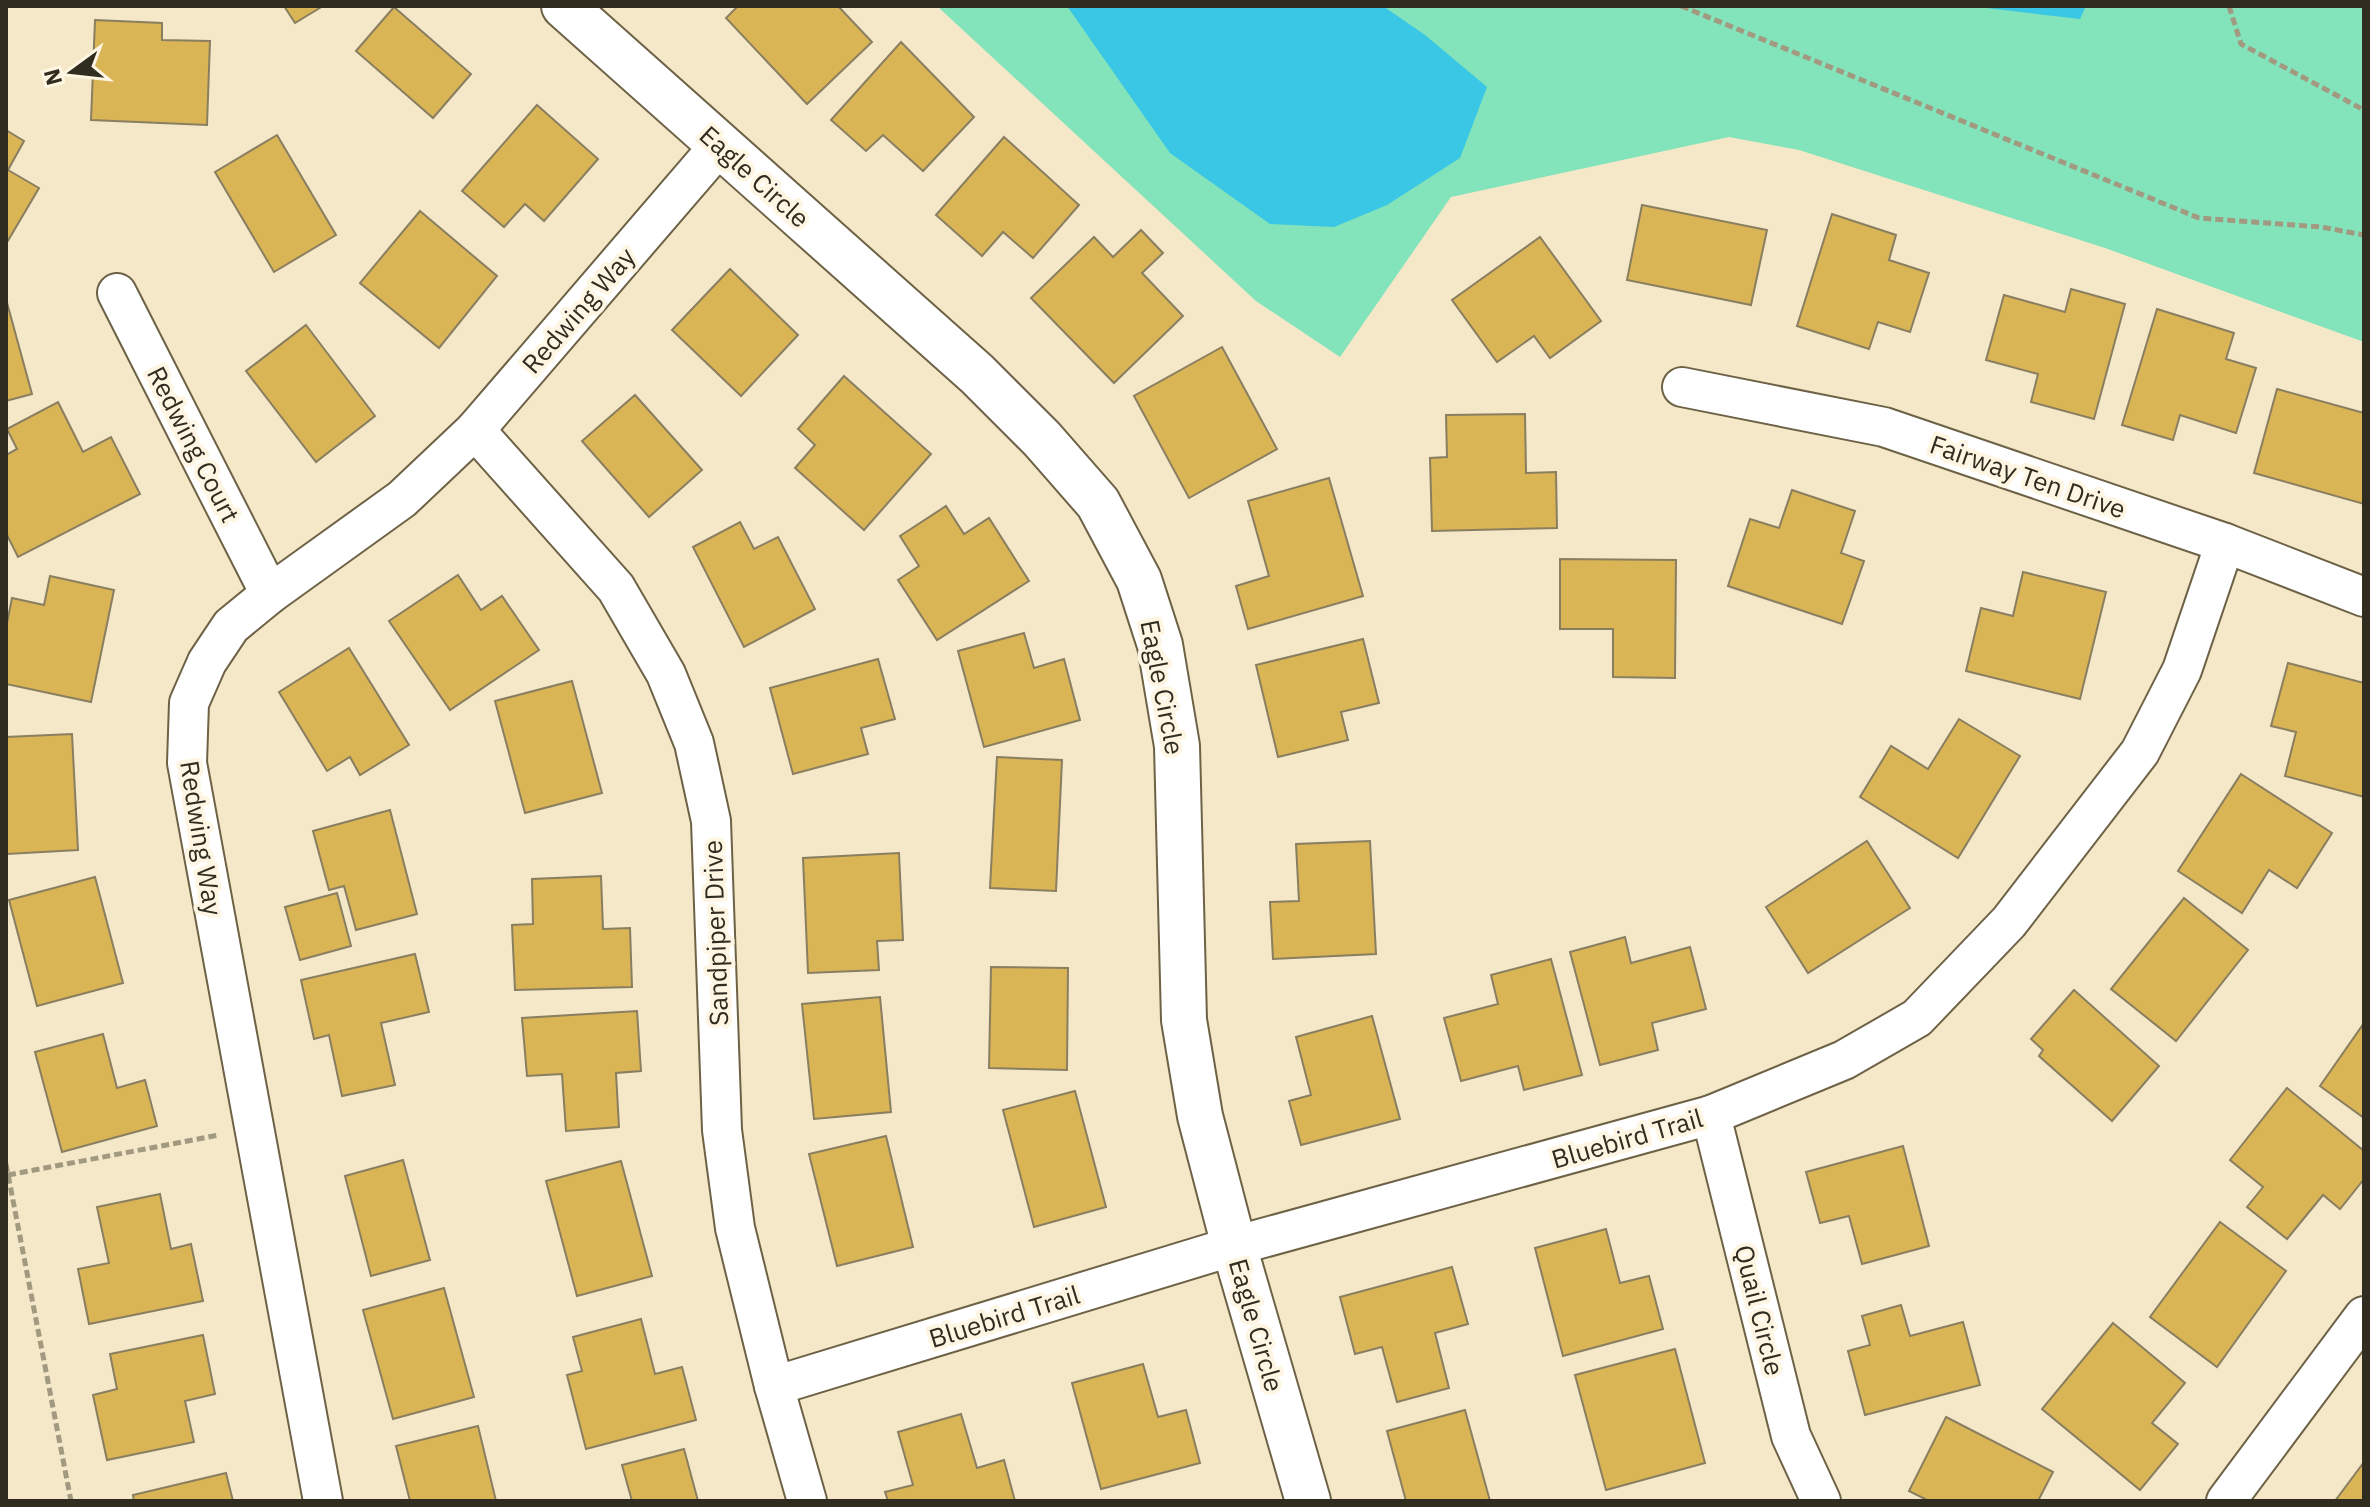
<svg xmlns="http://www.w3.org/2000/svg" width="2370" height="1507" viewBox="0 0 2370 1507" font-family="'IBM Plex Sans',sans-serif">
  <rect width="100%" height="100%" fill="#f5e8c8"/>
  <polygon fill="#83e3ba" points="937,6 2364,6 2364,342 2105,248 1799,150 1729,137 1451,197 1340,357 1256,301"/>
  <g fill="#3ac6e5">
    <polygon points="1067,6 1383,6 1425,35 1487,87 1460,158 1387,205 1334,227 1270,224 1170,153"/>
    <polygon points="1969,6 2086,6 2080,19"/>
  </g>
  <g fill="#dab555" stroke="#8a7e61" stroke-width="2">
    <polygon points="284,6 323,6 295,23"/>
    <polygon points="738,6 838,6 872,42 807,104 726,18"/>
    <polygon points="394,7 471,74 433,118 356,51"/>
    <polygon points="95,20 162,23 162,40 210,41 207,125 91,120"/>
    <polygon points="901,42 974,117 923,171 883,135 866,151 831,120"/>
    <polygon points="537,105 598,159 544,221 525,204 504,227 462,191"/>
    <polygon points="6,130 24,141 8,170 39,188 6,244"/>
    <polygon points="277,135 336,235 274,272 215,172"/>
    <polygon points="1004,137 1079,205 1033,258 1003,232 982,256 936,215"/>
    <polygon points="1642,205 1767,230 1751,305 1627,280"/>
    <polygon points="420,211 497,276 439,348 360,283"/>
    <polygon points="1832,214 1896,235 1889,260 1929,273 1910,332 1878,322 1869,349 1797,326"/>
    <polygon points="1141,230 1163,253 1142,273 1183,316 1114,383 1031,298 1094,237 1113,257"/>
    <polygon points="1540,237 1601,321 1550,358 1534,336 1497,362 1452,300"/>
    <polygon points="730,269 798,335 741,396 672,330"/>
    <polygon points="2071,289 2125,304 2094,419 2031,402 2038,374 1986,360 2004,295 2065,312"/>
    <polygon points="6,299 32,394 6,401"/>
    <polygon points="2157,309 2234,333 2226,359 2256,368 2236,433 2180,415 2173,440 2122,425"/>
    <polygon points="306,325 375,416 316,462 246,371"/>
    <polygon points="1222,347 1277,449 1189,498 1134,396"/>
    <polygon points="844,376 931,454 864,530 795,468 815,445 798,429"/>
    <polygon points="2277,389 2364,413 2364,504 2254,473"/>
    <polygon points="635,395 702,470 649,517 582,441"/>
    <polygon points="58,402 83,452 111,437 140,494 18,557 6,533 6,455 17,449 7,429"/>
    <polygon points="1525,414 1526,473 1556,472 1557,528 1432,531 1430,458 1447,457 1446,415"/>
    <polygon points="1329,478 1363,596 1248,629 1236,586 1269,576 1248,501"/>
    <polygon points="1792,490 1855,511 1841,553 1864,561 1842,624 1728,586 1750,519 1779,528"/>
    <polygon points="946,506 964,534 989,518 1029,581 937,640 898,580 919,566 900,536"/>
    <polygon points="740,522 754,549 778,537 815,609 744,647 693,547"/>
    <polygon points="1560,559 1676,560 1675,678 1613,677 1613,629 1560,629"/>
    <polygon points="2023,572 2106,592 2080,699 1966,671 1981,608 2013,616"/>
    <polygon points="458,575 481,610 502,596 539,650 450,710 389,621"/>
    <polygon points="50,576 114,590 91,702 6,684 6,628 12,598 44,605"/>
    <polygon points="1024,633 1034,668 1064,659 1080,720 984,747 958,651"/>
    <polygon points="1363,639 1379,703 1341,712 1348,740 1278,757 1256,665"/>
    <polygon points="349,648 409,745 360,775 350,757 327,771 279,692"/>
    <polygon points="878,659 895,719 861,728 868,754 793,774 770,688"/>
    <polygon points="2288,663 2364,683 2364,797 2285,776 2296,732 2271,726"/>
    <polygon points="572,681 602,793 525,813 495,701"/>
    <polygon points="1959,719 2020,756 1958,858 1860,797 1891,746 1928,769"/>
    <polygon points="72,734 78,850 7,854 6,737"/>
    <polygon points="997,757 1062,760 1056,891 990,888"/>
    <polygon points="2241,774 2332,833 2297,888 2269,870 2242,913 2178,871"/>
    <polygon points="390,810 417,914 356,930 344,886 329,890 313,831"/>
    <polygon points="1370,841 1376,954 1273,959 1270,902 1299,901 1296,844"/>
    <polygon points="1867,841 1910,908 1808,973 1766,907"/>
    <polygon points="899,853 903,940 877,941 879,970 808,973 803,858"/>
    <polygon points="601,876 603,929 630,928 632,987 515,990 512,925 533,924 532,879"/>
    <polygon points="95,877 123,983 37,1006 9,900"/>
    <polygon points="337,893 351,946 300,960 285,907"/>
    <polygon points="2184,898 2248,950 2176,1041 2111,989"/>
    <polygon points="1625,937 1631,963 1690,947 1706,1009 1652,1023 1658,1050 1600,1065 1570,952"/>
    <polygon points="415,954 429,1012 381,1023 395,1085 342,1096 329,1035 314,1039 301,980"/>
    <polygon points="1551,959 1582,1075 1524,1090 1518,1066 1461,1081 1444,1018 1498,1004 1491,975"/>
    <polygon points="991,967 1068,968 1067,1070 989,1068"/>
    <polygon points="2074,990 2159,1066 2112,1121 2039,1056 2043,1050 2031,1039"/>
    <polygon points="880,997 891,1112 814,1119 802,1004"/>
    <polygon points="637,1011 641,1071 616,1073 619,1127 566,1131 562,1074 527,1076 522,1018"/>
    <polygon points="1372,1016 1400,1119 1301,1145 1289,1101 1311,1095 1296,1037"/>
    <polygon points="2364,1023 2364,1118 2320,1086"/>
    <polygon points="103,1034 117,1088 145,1080 157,1126 62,1152 35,1052"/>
    <polygon points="2287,1088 2364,1151 2364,1179 2340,1209 2323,1195 2287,1239 2247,1207 2263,1187 2230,1160"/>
    <polygon points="1075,1091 1106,1207 1034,1227 1003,1110"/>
    <polygon points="886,1136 913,1247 837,1266 809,1154"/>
    <polygon points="1903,1146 1929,1246 1862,1264 1849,1216 1820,1223 1806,1172"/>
    <polygon points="403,1160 430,1260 371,1276 345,1176"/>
    <polygon points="621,1161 652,1276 577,1296 546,1181"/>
    <polygon points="160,1194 171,1249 191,1244 203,1301 89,1324 78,1269 109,1263 97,1207"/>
    <polygon points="2220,1222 2286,1271 2217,1367 2150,1317"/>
    <polygon points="1606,1229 1620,1283 1649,1276 1663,1329 1563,1356 1535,1248"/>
    <polygon points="1452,1267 1468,1324 1435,1333 1449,1388 1397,1402 1382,1347 1355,1354 1340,1297"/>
    <polygon points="444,1288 474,1397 393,1419 363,1310"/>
    <polygon points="1901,1305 1910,1336 1963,1322 1980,1385 1865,1415 1848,1351 1870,1345 1862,1316"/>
    <polygon points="641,1319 655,1374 682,1367 696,1420 586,1449 567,1375 582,1371 573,1337"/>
    <polygon points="2113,1323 2185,1383 2152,1423 2178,1444 2140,1490 2042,1409"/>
    <polygon points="203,1335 215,1394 185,1401 194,1442 107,1460 93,1395 117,1389 110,1354"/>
    <polygon points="1675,1349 1705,1463 1606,1490 1575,1375"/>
    <polygon points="1143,1364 1158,1417 1186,1410 1200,1463 1101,1489 1072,1383"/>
    <polygon points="1465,1410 1490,1501 1406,1501 1387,1431"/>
    <polygon points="961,1414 977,1468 1004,1460 1015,1501 888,1501 885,1492 913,1485 898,1432"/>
    <polygon points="1946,1417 2053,1472 2038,1501 1929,1501 1909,1491"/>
    <polygon points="478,1426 496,1501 410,1501 396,1446"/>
    <polygon points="684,1449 698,1501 632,1501 622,1465"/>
    <polygon points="2364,1462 2364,1501 2335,1501"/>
    <polygon points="226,1473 233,1501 134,1501 133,1495"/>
  </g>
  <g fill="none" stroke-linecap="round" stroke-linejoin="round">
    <defs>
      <g id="minor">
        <polyline points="117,293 270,594"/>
        <polyline points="1682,387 1884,427 2225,543 2364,597"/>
        <polyline points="475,430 616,588 666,674 694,743 711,821 722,1130 735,1228 774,1386 807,1501"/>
        <polyline points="1711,1115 1791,1436 1821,1501"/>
        <polyline points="774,1386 1234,1246 1711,1115 1844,1060 1917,1018 2009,922 2140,752 2182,670 2225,543"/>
        <polyline points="323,1501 187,763 189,703 207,662 231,626 270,594 402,499 475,430 720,145"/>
        <polyline points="2226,1501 2364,1316"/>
      </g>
      <polyline id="tertiary" points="564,6 977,374 1042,439 1098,503 1139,580 1160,645 1177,746 1184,1020 1200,1116 1234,1246 1308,1501"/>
    </defs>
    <use href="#minor" stroke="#6d6246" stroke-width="42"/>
    <use href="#tertiary" stroke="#6d6246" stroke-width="48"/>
    <g stroke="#a29981" stroke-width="5" stroke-dasharray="8 4" stroke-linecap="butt">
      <polyline points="1681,6 2199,218 2321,227 2364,235"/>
      <polyline points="2229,6 2241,44 2364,110"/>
      <polyline points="6,1164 71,1501"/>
      <polyline points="8,1175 219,1135"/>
    </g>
    <use href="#minor" stroke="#fff" stroke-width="38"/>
    <use href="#tertiary" stroke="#fff" stroke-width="44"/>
  </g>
  <g text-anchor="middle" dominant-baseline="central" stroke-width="8" stroke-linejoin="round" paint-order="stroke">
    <g font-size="26" fill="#312c20" stroke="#fef6e3">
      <text transform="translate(755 176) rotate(42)">Eagle Circle</text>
      <text transform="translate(578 310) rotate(-49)">Redwing Way</text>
      <text transform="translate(194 444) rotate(63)">Redwing Court</text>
      <text transform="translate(2028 476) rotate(19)">Fairway Ten Drive</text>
      <text transform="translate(1163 687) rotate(79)">Eagle Circle</text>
      <text transform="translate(202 838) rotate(81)">Redwing Way</text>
      <text transform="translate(715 933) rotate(-92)">Sandpiper Drive</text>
      <text transform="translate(1627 1138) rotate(-16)">Bluebird Trail</text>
      <text transform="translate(1760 1310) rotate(76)">Quail Circle</text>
      <text transform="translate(1004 1316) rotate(-17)">Bluebird Trail</text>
      <text transform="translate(1257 1325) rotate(74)">Eagle Circle</text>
    </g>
  </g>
  <rect width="2370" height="1507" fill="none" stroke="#312c20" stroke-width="16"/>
  <g transform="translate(72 72) rotate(255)" stroke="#fef6e3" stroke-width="6" paint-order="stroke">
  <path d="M0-6L14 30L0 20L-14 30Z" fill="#312c20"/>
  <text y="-12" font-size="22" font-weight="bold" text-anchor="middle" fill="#312c20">N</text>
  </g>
</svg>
